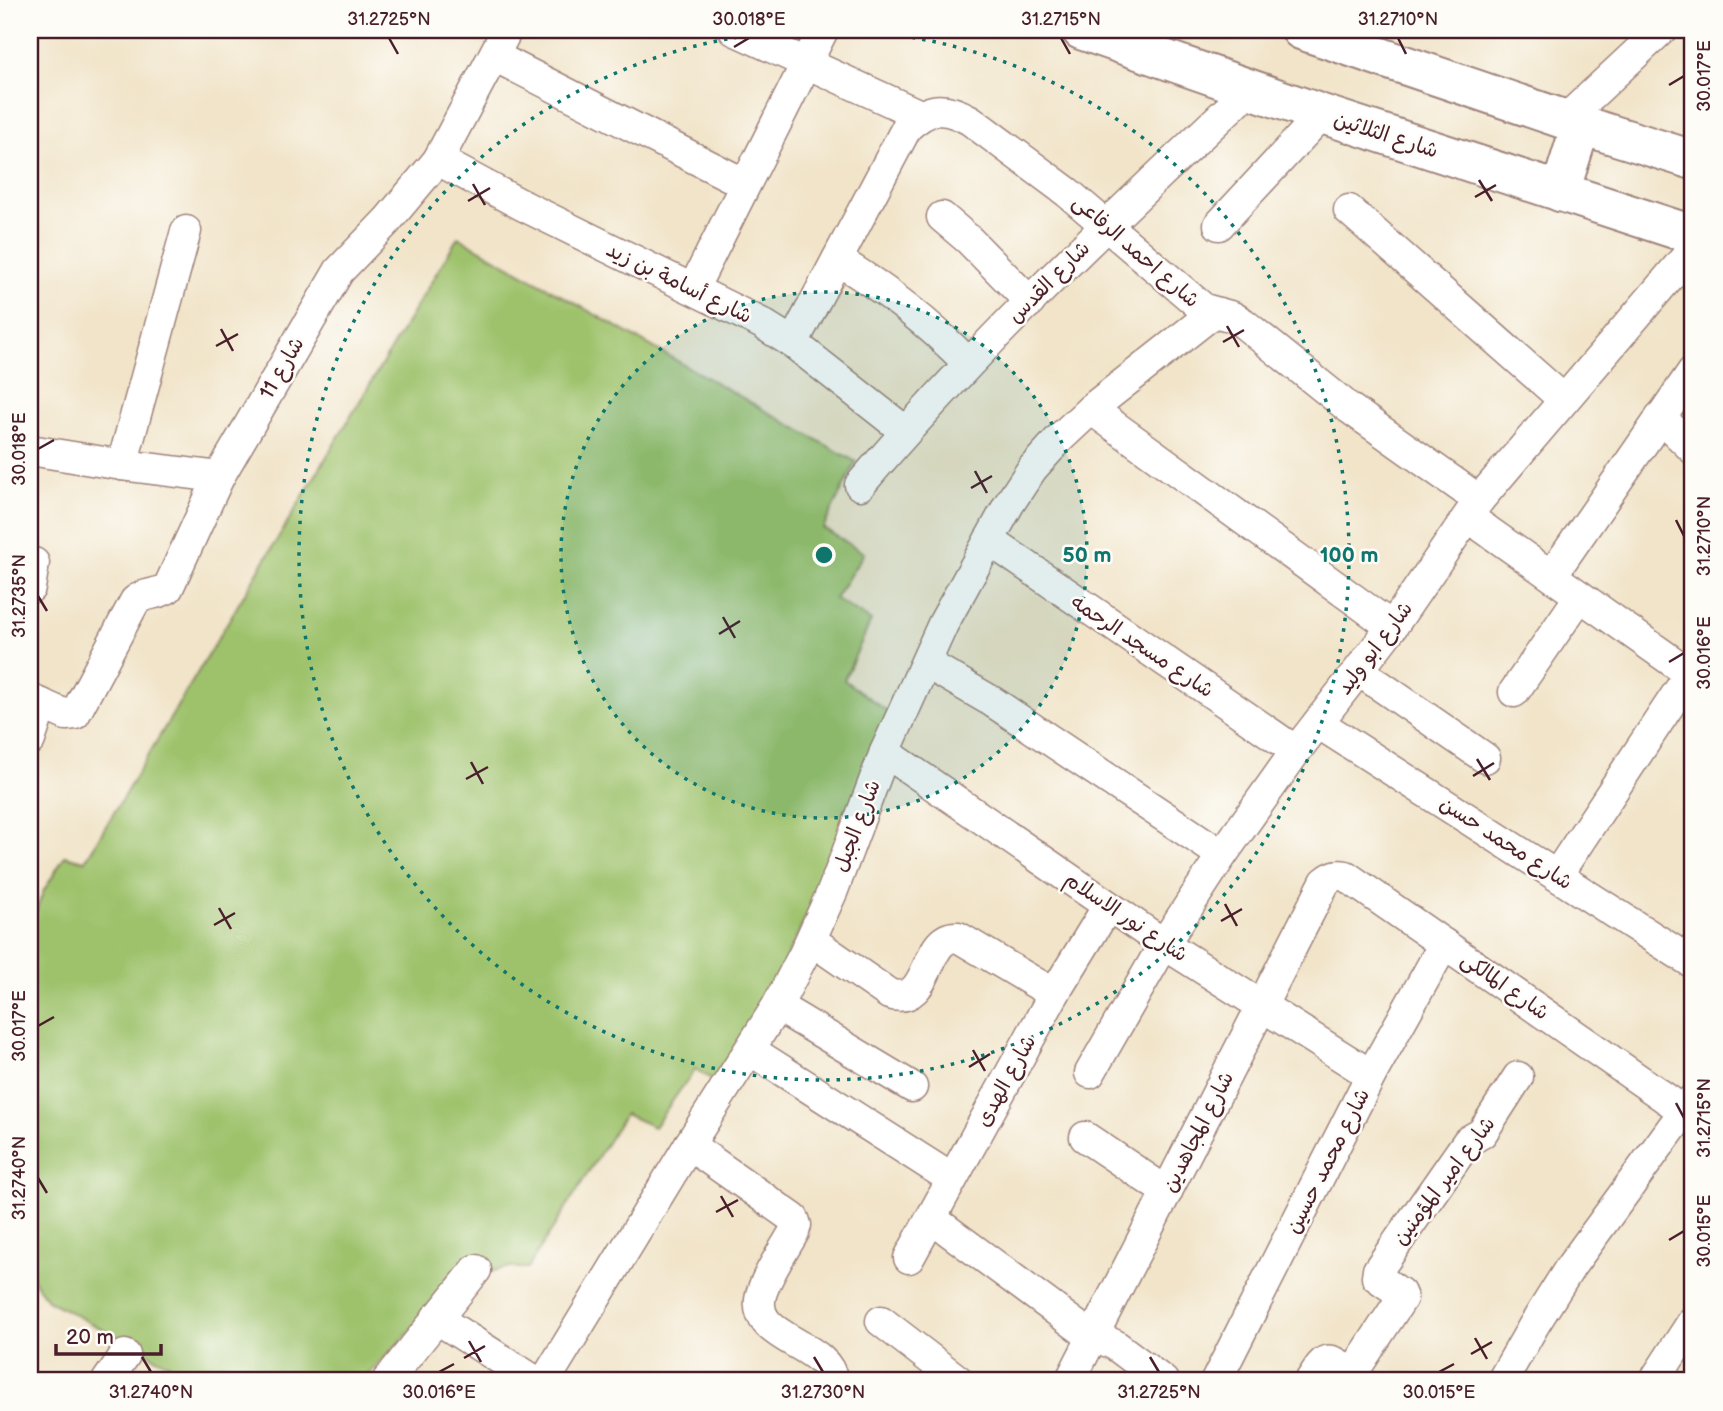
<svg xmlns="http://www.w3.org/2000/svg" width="1723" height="1411" viewBox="0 0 1723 1411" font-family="'Balsamiq Sans','Playpen Sans Arabic',sans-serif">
  <rect width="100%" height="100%" fill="#fdfcf7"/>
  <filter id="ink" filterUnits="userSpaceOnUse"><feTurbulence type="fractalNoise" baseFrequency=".0143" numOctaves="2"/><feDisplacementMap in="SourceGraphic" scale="14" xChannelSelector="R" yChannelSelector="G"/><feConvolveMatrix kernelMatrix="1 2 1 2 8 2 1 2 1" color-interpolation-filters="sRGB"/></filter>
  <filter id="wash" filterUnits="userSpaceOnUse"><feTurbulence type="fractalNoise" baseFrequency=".00686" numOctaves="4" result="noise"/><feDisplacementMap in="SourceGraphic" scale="28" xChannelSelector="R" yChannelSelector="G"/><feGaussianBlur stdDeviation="1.57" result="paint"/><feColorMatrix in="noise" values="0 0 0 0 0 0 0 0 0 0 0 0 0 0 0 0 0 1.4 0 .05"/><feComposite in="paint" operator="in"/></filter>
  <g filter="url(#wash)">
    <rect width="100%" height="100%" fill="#f1e4c9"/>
    <path fill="#9ec26c" stroke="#74704c" stroke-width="2" d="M458,237L856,462L823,528L864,553L835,599L871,621L844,680L901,721L724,1087L695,1069L654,1127L625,1114L528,1268C519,1268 509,1267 501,1269C460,1277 391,1350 362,1381H200L47,1300L30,1274V928L43,892L65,856L85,861Z"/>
  </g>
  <g filter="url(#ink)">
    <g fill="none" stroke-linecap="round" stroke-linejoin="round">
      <defs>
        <g id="street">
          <polyline points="734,30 920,115"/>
          <polyline points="494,56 745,184"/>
          <polyline points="1565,120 1661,30"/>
          <polyline points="438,160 522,205 761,323 793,343 905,431"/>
          <polyline points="1349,210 1563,399"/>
          <polyline points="942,217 969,240 1030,302"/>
          <polyline points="1219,225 1322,114"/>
          <path d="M837,260C886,289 928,322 968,363"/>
          <polyline points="693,289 823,30"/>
          <path d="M793,343L907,127C929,107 943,105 970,120L1067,192L1204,309L1233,317L1243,323L1349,408L1479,500"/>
          <polyline points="1091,409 1392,627"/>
          <polyline points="1660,417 1693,449"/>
          <polyline points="30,450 122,465 219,477"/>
          <polyline points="122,465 186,231"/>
          <path d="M860,485C980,343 1115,216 1250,89"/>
          <polyline points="1468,517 1693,676"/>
          <polyline points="989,540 1296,751"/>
          <polyline points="1552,575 1693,371"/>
          <polyline points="30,588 34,563"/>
          <polyline points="926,663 993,702 1222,855"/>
          <polyline points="1359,671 1485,758"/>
          <polyline points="1514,692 1580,596"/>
          <path d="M30,699L66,715L75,714L135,601C143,593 157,595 168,588L219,477L339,271L387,221L438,160L507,30"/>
          <polyline points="1318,723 1693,963"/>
          <polyline points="30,740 42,704"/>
          <polyline points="885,752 1164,944 1371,1075"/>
          <polyline points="1557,875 1690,674"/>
          <path d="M811,940L889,994C933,1008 922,934 958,937L1054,994"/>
          <polyline points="777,1006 912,1087"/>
          <polyline points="750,1050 952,1179"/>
          <polyline points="1090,1073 1164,944 1222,855 1296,751 1392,627 1479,500 1693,249"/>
          <polyline points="1085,1137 1167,1192"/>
          <path d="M689,1145L794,1219L796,1225L794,1232C784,1250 766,1276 761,1295C749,1340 827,1341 833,1381"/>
          <polyline points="931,1218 1084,1331 1115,1345 1163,1381"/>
          <polyline points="909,1258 1054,994 1108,906"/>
          <polyline points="436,1318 535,1381"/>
          <polyline points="881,1321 959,1381"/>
          <polyline points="107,1381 125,1355"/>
          <polyline points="387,1381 476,1270"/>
          <polyline points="545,1381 689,1145 777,1006 804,954 833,890 885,752 943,624 1009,504 1032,469 1060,438 1091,409 1213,313"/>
          <path d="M1070,1381L1325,882C1332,876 1337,874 1346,876L1684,1111"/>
          <polyline points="1216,1381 1371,1075 1444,944"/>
          <path d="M1310,1381C1324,1360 1325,1353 1347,1370L1356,1368L1402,1298L1400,1293L1377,1277L1378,1270L1468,1141L1482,1133L1518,1077"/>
          <polyline points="1502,1381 1534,1325 1571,1266 1693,1099"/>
          <polyline points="1654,1381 1693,1321"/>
        </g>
        <g id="secondary">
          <polyline points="1081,30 1322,114 1693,235"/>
          <polyline points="1301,30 1581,125 1693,160"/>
          <polyline points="1560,192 1581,125"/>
        </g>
      </defs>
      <use href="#street" stroke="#9e827a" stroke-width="33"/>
      <use href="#secondary" stroke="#9e827a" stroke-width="42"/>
      <use href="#street" stroke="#fff" stroke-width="30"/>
      <use href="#secondary" stroke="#fff" stroke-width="38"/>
    </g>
  </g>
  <path fill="none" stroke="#4a1f2b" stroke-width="2.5" d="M389,38L398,54M1061,38L1070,54M1398,38L1406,54M734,47L749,38M1669,85L1684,76M1479,180L1492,201M473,184L485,205M1475,197L1496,185M468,201L490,188M1227,326L1239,347M221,329L233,351M1223,342L1244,330M216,346L238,334M38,449L54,440M975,471L987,493M971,488L992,476M1676,520L1684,536M38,596L47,611M723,617L735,638M719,634L740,621M1669,662L1684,653M1477,759L1490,780M471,762L483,784M1473,776L1494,763M466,779L488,767M1225,904L1237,926M219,908L231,929M1221,921L1242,909M214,925L235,913M38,1026L54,1017M973,1050L985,1071M969,1067L990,1054M1676,1103L1684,1118M38,1178L47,1193M721,1196L733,1217M716,1212L738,1200M1669,1240L1684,1231M1475,1338L1487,1359M469,1341L481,1362M1471,1354L1492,1342M142,1357L151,1372M814,1357L823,1372M1150,1357L1159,1372M464,1358L485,1346M439,1372L454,1364M1439,1372L1454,1364"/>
  <circle cx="824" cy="555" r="263" fill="#0f766e" fill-opacity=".12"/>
  <g fill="none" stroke="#0f766e" stroke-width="3.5" stroke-dasharray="3.5 7">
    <circle cx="824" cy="555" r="263"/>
    <circle cx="824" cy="555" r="525"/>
  </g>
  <g text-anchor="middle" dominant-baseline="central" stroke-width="5" stroke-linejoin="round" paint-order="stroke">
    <g font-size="21" fill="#4a1f2b" stroke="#fdfcf7">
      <text transform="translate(1386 135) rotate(18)">شارع الثلاثين</text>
      <text transform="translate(1136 251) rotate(41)">شارع احمد الرفاعى</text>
      <text transform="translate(1049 282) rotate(-45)">شارع القدس</text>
      <text transform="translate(679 283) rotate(26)">شارع أسامة بن زيد</text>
      <text transform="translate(282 368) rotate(-60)">شارع 11</text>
      <text transform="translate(1142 646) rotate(34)">شارع مسجد الرحمه</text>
      <text transform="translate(1375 648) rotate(-53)">شارع ابو وليد</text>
      <text transform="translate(857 826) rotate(-69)">شارع الجبل</text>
      <text transform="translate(1506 843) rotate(33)">شارع محمد حسن</text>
      <text transform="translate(1126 917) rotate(34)">شارع نور الاسلام</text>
      <text transform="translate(1505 986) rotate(35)">شارع المالكى</text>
      <text transform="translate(1006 1081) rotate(-61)">شارع الهدى</text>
      <text transform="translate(1198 1132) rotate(-63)">شارع المجاهدين</text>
      <text transform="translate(1328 1161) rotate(-63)">شارع محمد حسين</text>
      <text transform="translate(1444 1181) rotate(-53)">شارع امير المؤمنين</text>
    </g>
  </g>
  <circle cx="824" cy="555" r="10" fill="#0f766e" stroke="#fdfcf7" stroke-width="3.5"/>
  <g font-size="21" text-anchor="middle" font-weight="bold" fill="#0f766e" stroke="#fdfcf7" stroke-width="5" stroke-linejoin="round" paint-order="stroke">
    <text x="1087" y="562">50 m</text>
    <text x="1349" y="562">100 m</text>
  </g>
  <rect width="1723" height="1411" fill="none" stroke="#fdfcf7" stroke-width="77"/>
  <path d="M56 1344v10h105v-10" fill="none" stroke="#4a1f2b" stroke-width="3.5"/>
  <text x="66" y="1344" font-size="21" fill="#4a1f2b" stroke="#fdfcf7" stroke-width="5" paint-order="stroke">20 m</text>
  <rect x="38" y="38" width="1646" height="1334" fill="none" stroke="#4a1f2b" stroke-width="2.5"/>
  <g font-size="18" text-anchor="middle" fill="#4a1f2b">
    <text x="389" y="25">31.2725°N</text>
    <text x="749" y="25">30.018°E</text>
    <text x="1061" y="25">31.2715°N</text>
    <text x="1398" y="25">31.2710°N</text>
    <text transform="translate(1704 76) rotate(-90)" y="6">30.017°E</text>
    <text transform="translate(19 449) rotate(-90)" y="6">30.018°E</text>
    <text transform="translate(1704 536) rotate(-90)" y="6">31.2710°N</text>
    <text transform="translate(19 596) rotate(-90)" y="6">31.2735°N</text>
    <text transform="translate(1704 653) rotate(-90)" y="6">30.016°E</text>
    <text transform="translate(19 1026) rotate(-90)" y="6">30.017°E</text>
    <text transform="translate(1704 1118) rotate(-90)" y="6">31.2715°N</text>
    <text transform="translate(19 1178) rotate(-90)" y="6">31.2740°N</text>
    <text transform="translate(1704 1231) rotate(-90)" y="6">30.015°E</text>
    <text x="151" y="1398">31.2740°N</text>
    <text x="439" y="1398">30.016°E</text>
    <text x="823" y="1398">31.2730°N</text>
    <text x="1159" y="1398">31.2725°N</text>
    <text x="1439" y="1398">30.015°E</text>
  </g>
</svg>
